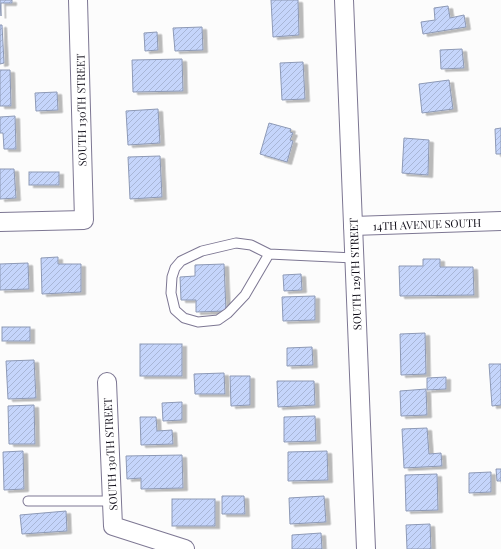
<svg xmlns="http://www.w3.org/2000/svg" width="501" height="549" viewBox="0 0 501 549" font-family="'Playfair Display',serif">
  <defs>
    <pattern id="building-hatch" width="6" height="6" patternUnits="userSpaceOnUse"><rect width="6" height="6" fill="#c5d5fb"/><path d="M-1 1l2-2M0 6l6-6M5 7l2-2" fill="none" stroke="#a8b6d6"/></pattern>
    <filter id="shadow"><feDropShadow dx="4.5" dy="2.5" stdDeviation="0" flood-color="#0004"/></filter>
  </defs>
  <rect width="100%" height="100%" fill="#fcfcfc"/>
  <g fill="url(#building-hatch)" stroke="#8d99b5" filter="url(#shadow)">
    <polygon points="0,0 12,0 12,3 1,3 1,16"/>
    <polygon points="271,0 298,0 299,35 273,37"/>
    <polygon points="448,6 450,18 464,15 466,27 423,34 421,22 435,20 434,8"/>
    <polygon points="0,25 2,25 4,63 0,64"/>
    <polygon points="202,27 203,50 175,51 173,28"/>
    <polygon points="157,32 158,50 145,51 144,33"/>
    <polygon points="462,49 464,68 441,69 440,50"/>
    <polygon points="182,59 183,91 133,92 132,60"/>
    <polygon points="303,62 305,99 282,100 280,63"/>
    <polygon points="0,70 10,70 11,106 0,106"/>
    <polygon points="449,80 453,109 422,113 419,84"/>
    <polygon points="57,92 58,110 36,111 35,93"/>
    <polygon points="158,109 160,143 128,145 126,111"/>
    <polygon points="15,116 16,149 4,149 3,133 0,133 0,117"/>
    <polygon points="269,123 291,129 290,132 293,133 290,140 293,141 287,162 260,154"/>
    <polygon points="501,128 501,154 496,154 495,129"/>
    <polygon points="404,138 429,140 428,175 402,173"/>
    <polygon points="160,156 162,197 130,199 128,157"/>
    <polygon points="0,169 14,169 16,198 0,199"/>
    <rect x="29" y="172" width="30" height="13"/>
    <polygon points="58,257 58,264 81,264 81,292 42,294 41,258"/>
    <polygon points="423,259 440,259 440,267 473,267 474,295 400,296 399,266 423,266"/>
    <polygon points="28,263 29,289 0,290 0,264"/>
    <polygon points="224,264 226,311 196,312 196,300 181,300 180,277 195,276 195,265"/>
    <polygon points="301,274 302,290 284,291 283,275"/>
    <polygon points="315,296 315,320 283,321 282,297"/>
    <rect x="2" y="327" width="28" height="14"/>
    <polygon points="425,333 426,374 401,375 400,334"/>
    <rect x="140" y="344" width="42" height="32"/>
    <polygon points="312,347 313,365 287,366 287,348"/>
    <polygon points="34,360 36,398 8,399 6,361"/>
    <polygon points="489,364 501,364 501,405 492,406"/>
    <polygon points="224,373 225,394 195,394 194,374"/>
    <polygon points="230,376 250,376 250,405 231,406"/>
    <polygon points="446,377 446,389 427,390 427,378"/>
    <polygon points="277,381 314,381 315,405 278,407"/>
    <polygon points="426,389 427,415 401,416 400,391"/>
    <polygon points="182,402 182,420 163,421 162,403"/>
    <polygon points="34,405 35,444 9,444 8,406"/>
    <polygon points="315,416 316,441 284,442 284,417"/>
    <polygon points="140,417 156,417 157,431 172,430 173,444 141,445"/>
    <polygon points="427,428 429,454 441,453 442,466 404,468 402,429"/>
    <polygon points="23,451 24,489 4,490 3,452"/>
    <polygon points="327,451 328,480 288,481 288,452"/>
    <polygon points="182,455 183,488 141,489 141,478 127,479 126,456"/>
    <polygon points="496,469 501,469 501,481 497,481"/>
    <polygon points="491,472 491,492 469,493 469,473"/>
    <polygon points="437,474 438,510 406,511 405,475"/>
    <polygon points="222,496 244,496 245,514 222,514"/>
    <polygon points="324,496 326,522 290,524 289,498"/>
    <rect x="172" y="499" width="43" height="27"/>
    <polygon points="66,511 67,531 22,534 20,515"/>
    <polygon points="430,524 431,549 407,549 406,525"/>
    <polygon points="321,533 322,549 292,549 292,535"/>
  </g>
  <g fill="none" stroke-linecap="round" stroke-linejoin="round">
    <defs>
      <g id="lane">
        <polyline points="269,254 245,295 228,313 218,320 198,322 184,318 175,310 171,293 172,277 175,268 181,261 202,251 236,243 251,245 269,254 354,258"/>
        <polyline points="28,501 112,501"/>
      </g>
      <g id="street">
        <polyline points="344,0 366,549"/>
        <polyline points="0,222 84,220 78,0"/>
        <polyline points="353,226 501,221"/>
        <polyline points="107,382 113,526 185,549"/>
      </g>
    </defs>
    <use href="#lane" stroke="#7d7793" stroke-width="11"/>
    <use href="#street" stroke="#7d7793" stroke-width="20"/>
    <use href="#lane" stroke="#fff" stroke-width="9"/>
    <use href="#street" stroke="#fff" stroke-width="18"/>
  </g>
  <g text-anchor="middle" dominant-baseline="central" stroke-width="3" stroke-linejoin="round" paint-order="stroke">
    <g font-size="11" fill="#100d18" stroke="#fff">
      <text transform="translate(81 110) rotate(-91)">SOUTH 130TH STREET</text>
      <text transform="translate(427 224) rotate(-2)">14TH AVENUE SOUTH</text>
      <text transform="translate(355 274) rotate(-92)">SOUTH 129TH STREET</text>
      <text transform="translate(110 454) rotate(-93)">SOUTH 130TH STREET</text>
    </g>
  </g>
</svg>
